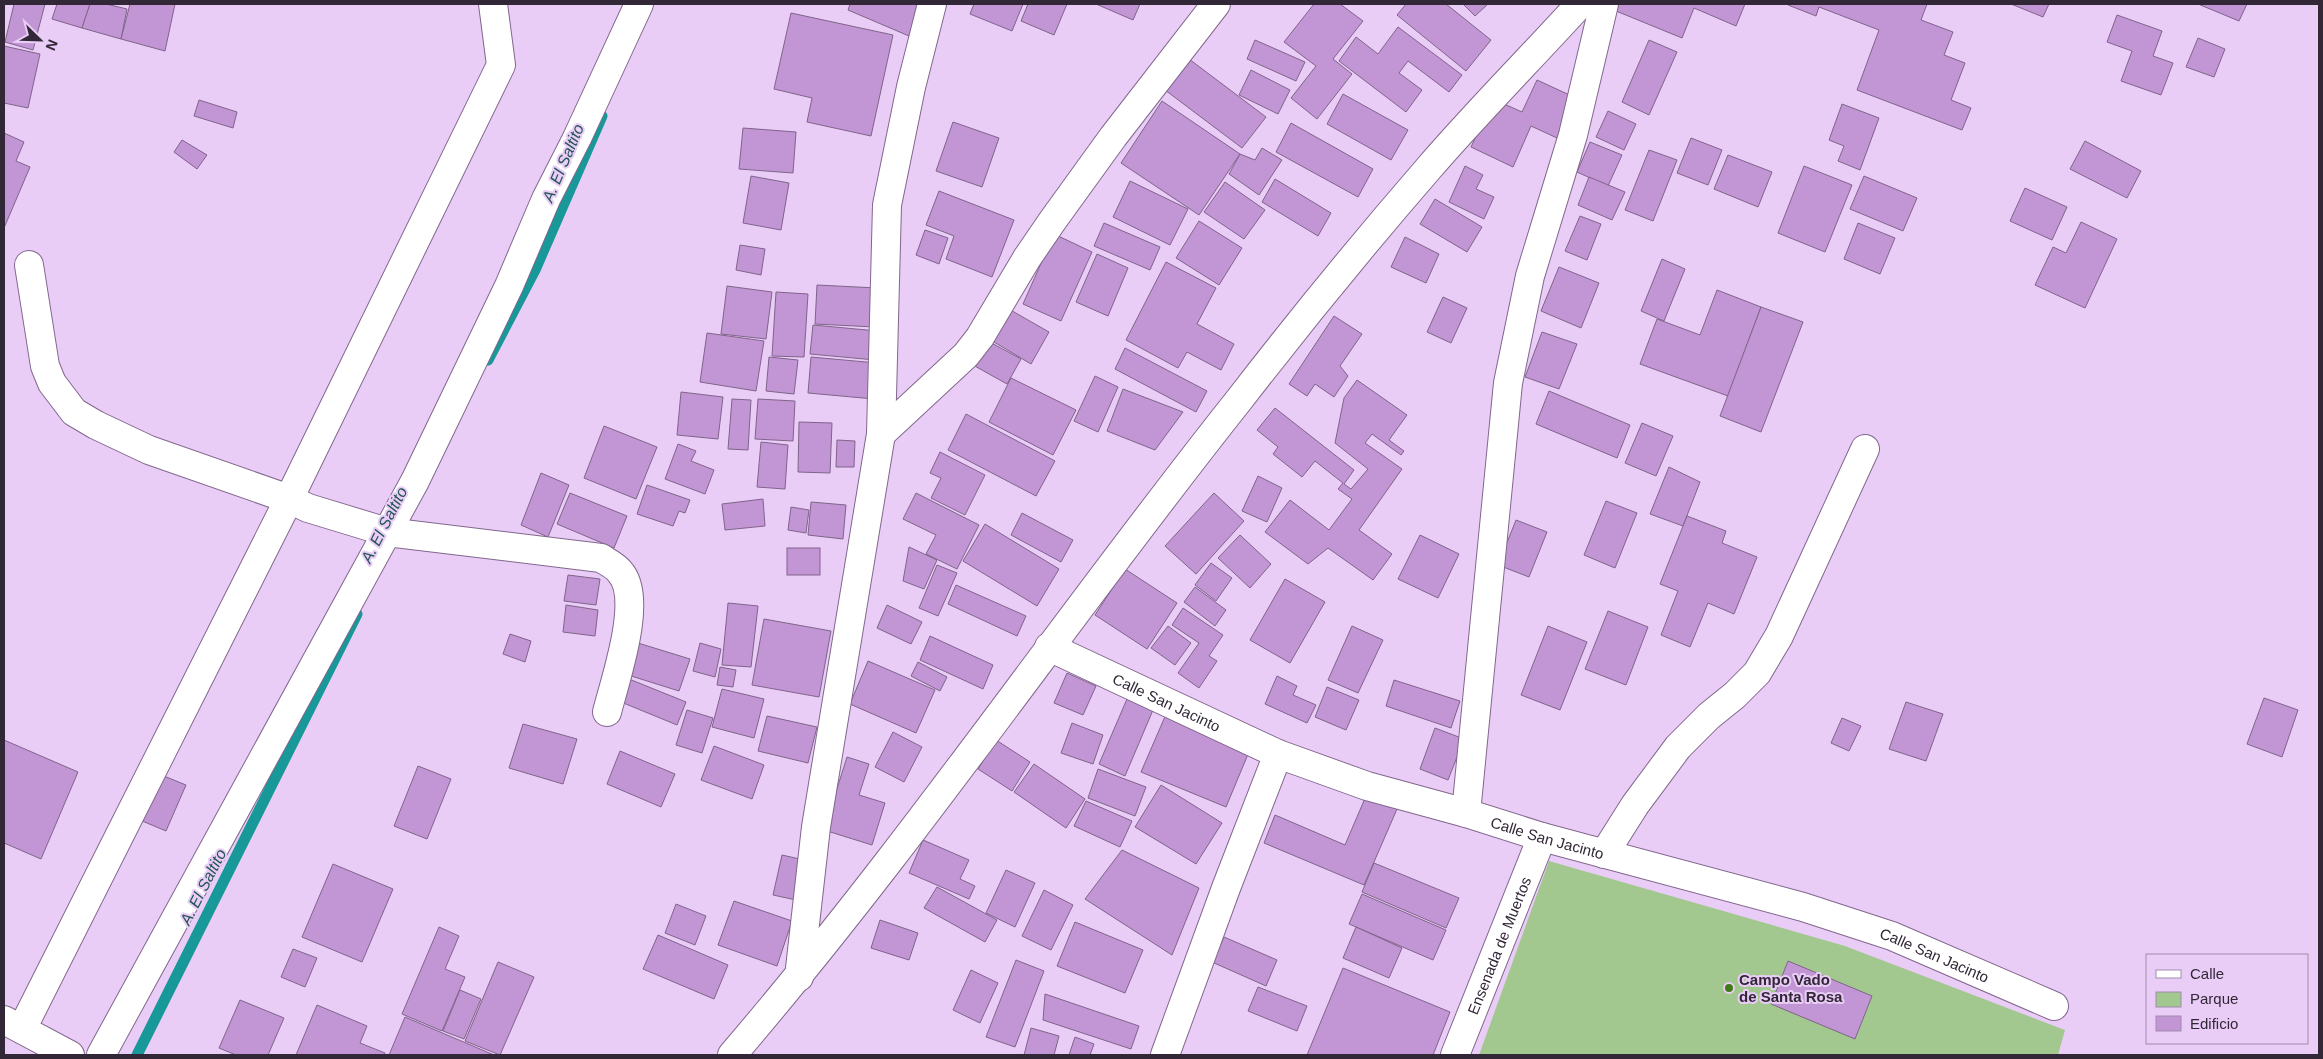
<svg xmlns="http://www.w3.org/2000/svg" width="2323" height="1059" viewBox="0 0 2323 1059" font-family="Arial,sans-serif">
  <rect width="100%" height="100%" fill="#eacdf7"/>
  <polygon fill="#a2c88f" points="1549,861 1845,946 2065,1030 2058,1055 1479,1055"/>
  <g fill="none" stroke-linecap="round" stroke-linejoin="round">
    <g stroke="#189898" stroke-width="11">
      <polyline points="488,360 535,270 602,116"/>
      <polyline points="137,1055 357,614"/>
    </g>
  </g>
  <g fill="#c296d4" stroke="#7f648a">
    <polygon points="14,4 45,4 33,50 5,42"/>
    <polygon points="57,4 90,4 82,28 52,19"/>
    <polygon points="90,4 106,4 127,9 121,39 82,28"/>
    <polygon points="130,4 175,4 165,51 121,39"/>
    <polygon points="850,4 923,4 909,36 848,10"/>
    <polygon points="974,4 1023,4 1012,31 970,14"/>
    <polygon points="1028,4 1067,4 1054,35 1021,21"/>
    <polygon points="1096,4 1140,4 1133,20"/>
    <polygon points="1314,4 1340,4 1363,21 1333,59 1352,74 1317,119 1291,98 1316,66 1284,42"/>
    <polygon points="1406,4 1446,4 1491,40 1466,71 1397,15"/>
    <polygon points="1463,4 1488,4 1475,16"/>
    <polygon points="1619,4 1745,4 1736,26 1694,8 1682,38 1616,11"/>
    <polygon points="1789,4 1927,4 1921,20 1953,32 1944,55 1965,63 1951,100 1971,108 1962,130 1857,90 1879,30 1819,7 1816,16 1788,5"/>
    <polygon points="2011,4 2049,4 2043,17"/>
    <polygon points="2198,4 2247,4 2239,21"/>
    <polygon points="791,13 893,35 871,136 807,122 812,98 774,89"/>
    <polygon points="2117,15 2162,31 2153,56 2173,63 2161,95 2121,81 2132,51 2107,42"/>
    <polygon points="1398,27 1462,75 1449,92 1408,61 1399,73 1422,90 1406,112 1339,61 1356,37 1378,54"/>
    <polygon points="2198,38 2225,49 2214,77 2186,67"/>
    <polygon points="1255,40 1305,62 1296,81 1247,59"/>
    <polygon points="1649,40 1677,52 1649,115 1622,102"/>
    <polygon points="4,46 40,54 28,108 4,103"/>
    <polygon points="1189,59 1266,117 1242,148 1165,90"/>
    <polygon points="1251,70 1290,90 1278,114 1239,95"/>
    <polygon points="1537,80 1576,98 1557,138 1531,126 1513,167 1471,147 1493,99 1522,112"/>
    <polygon points="1343,94 1408,130 1391,160 1327,124"/>
    <polygon points="199,100 237,112 233,128 194,116"/>
    <polygon points="1162,101 1240,154 1199,215 1121,163"/>
    <polygon points="1842,104 1879,118 1860,170 1838,161 1844,146 1829,140"/>
    <polygon points="1608,111 1636,124 1624,150 1596,137"/>
    <polygon points="953,122 999,138 982,187 936,171"/>
    <polygon points="1291,123 1373,169 1358,197 1276,152"/>
    <polygon points="743,128 796,132 793,173 739,169"/>
    <polygon points="4,133 24,142 16,161 30,167 4,228"/>
    <polygon points="1691,138 1722,150 1708,185 1677,173"/>
    <polygon points="182,140 207,155 197,169 174,152"/>
    <polygon points="2085,141 2141,171 2127,198 2070,169"/>
    <polygon points="1590,142 1622,155 1608,186 1577,172"/>
    <polygon points="1262,148 1282,160 1259,195 1229,174 1240,154 1255,160"/>
    <polygon points="1649,150 1677,160 1653,221 1625,210"/>
    <polygon points="1728,155 1772,172 1758,207 1714,189"/>
    <polygon points="1465,166 1483,175 1476,189 1494,197 1484,219 1449,202"/>
    <polygon points="1804,166 1852,185 1825,252 1778,233"/>
    <polygon points="751,176 789,183 781,230 743,223"/>
    <polygon points="1864,176 1917,198 1903,231 1850,209"/>
    <polygon points="1589,177 1625,192 1612,220 1578,205"/>
    <polygon points="1275,179 1331,213 1318,236 1262,202"/>
    <polygon points="1130,181 1188,209 1170,245 1113,217"/>
    <polygon points="1225,182 1265,210 1244,239 1204,212"/>
    <polygon points="2025,188 2067,207 2052,240 2010,221"/>
    <polygon points="939,191 1014,220 992,277 946,259 954,236 926,225"/>
    <polygon points="1435,199 1482,227 1467,252 1420,224"/>
    <polygon points="1580,216 1601,224 1587,260 1565,251"/>
    <polygon points="1199,221 1242,248 1219,285 1176,258"/>
    <polygon points="2081,222 2117,239 2085,308 2035,285 2053,247 2066,253"/>
    <polygon points="1104,223 1160,247 1150,270 1094,246"/>
    <polygon points="1858,223 1895,238 1880,274 1844,259"/>
    <polygon points="925,230 948,238 939,264 916,255"/>
    <polygon points="1054,234 1092,252 1061,321 1023,304"/>
    <polygon points="1405,237 1439,254 1426,283 1391,267"/>
    <polygon points="740,245 765,249 761,275 736,270"/>
    <polygon points="1097,254 1128,268 1108,316 1076,302"/>
    <polygon points="1662,259 1685,269 1664,321 1641,311"/>
    <polygon points="1166,262 1216,288 1197,324 1234,344 1221,370 1187,352 1178,368 1126,340"/>
    <polygon points="1559,267 1599,283 1581,328 1541,311"/>
    <polygon points="817,285 877,288 875,327 815,324"/>
    <polygon points="727,286 772,292 766,339 721,334"/>
    <polygon points="1717,290 1761,307 1728,396 1640,364 1657,319 1700,335"/>
    <polygon points="776,292 808,294 804,357 772,356"/>
    <polygon points="1443,297 1467,308 1451,343 1427,332"/>
    <polygon points="1761,307 1803,322 1761,432 1720,416"/>
    <polygon points="1007,308 1049,332 1031,364 989,339"/>
    <polygon points="1334,316 1362,334 1340,366 1348,376 1334,397 1315,384 1307,396 1289,384"/>
    <polygon points="813,325 878,331 875,360 810,354"/>
    <polygon points="1542,332 1577,344 1559,389 1525,377"/>
    <polygon points="707,333 764,341 756,391 700,382"/>
    <polygon points="986,340 1021,359 1007,384 973,365"/>
    <polygon points="1125,348 1207,391 1196,412 1115,369"/>
    <polygon points="769,357 798,360 794,394 766,391"/>
    <polygon points="811,357 877,363 874,399 808,393"/>
    <polygon points="1095,376 1118,387 1098,432 1074,421"/>
    <polygon points="1011,378 1076,410 1053,455 989,422"/>
    <polygon points="1357,380 1407,415 1389,440 1404,451 1401,455 1372,434 1365,443 1402,469 1359,530 1392,554 1373,580 1328,548 1308,564 1265,532 1290,500 1329,530 1352,499 1338,489 1343,483 1315,461 1302,477 1273,454 1278,447 1257,430 1275,408 1354,470 1344,484 1351,489 1368,469 1335,443 1344,398"/>
    <polygon points="1123,389 1183,412 1155,450 1107,431"/>
    <polygon points="1549,391 1630,425 1617,458 1536,424"/>
    <polygon points="681,392 723,397 718,439 677,435"/>
    <polygon points="732,399 751,400 748,450 728,449"/>
    <polygon points="758,399 795,401 793,441 755,439"/>
    <polygon points="966,414 1055,461 1036,496 948,450"/>
    <polygon points="799,422 832,423 830,473 798,472"/>
    <polygon points="1642,423 1673,436 1656,476 1625,463"/>
    <polygon points="604,426 657,447 636,499 584,478"/>
    <polygon points="837,440 855,441 854,467 836,467"/>
    <polygon points="761,442 788,445 785,489 757,487"/>
    <polygon points="678,444 696,451 691,461 714,470 705,494 665,479"/>
    <polygon points="940,452 985,475 965,515 931,498 941,478 930,473"/>
    <polygon points="1669,467 1700,482 1683,526 1650,514"/>
    <polygon points="541,473 569,485 548,537 521,525"/>
    <polygon points="1258,476 1282,488 1267,522 1242,511"/>
    <polygon points="647,485 690,500 685,513 679,511 673,526 637,514"/>
    <polygon points="570,493 627,516 614,548 557,524"/>
    <polygon points="916,493 979,525 957,569 926,554 936,535 903,519"/>
    <polygon points="1214,493 1244,521 1196,574 1165,546"/>
    <polygon points="763,499 765,526 725,530 722,504"/>
    <polygon points="1606,501 1637,513 1615,568 1584,555"/>
    <polygon points="811,502 846,505 843,539 808,535"/>
    <polygon points="791,507 809,510 806,533 788,530"/>
    <polygon points="1022,513 1073,540 1061,562 1011,535"/>
    <polygon points="1687,516 1726,531 1722,543 1757,557 1734,614 1708,603 1690,647 1661,635 1678,591 1660,584"/>
    <polygon points="1516,520 1547,532 1529,577 1498,565"/>
    <polygon points="985,524 1059,569 1037,606 963,561"/>
    <polygon points="1240,535 1271,564 1250,588 1218,558"/>
    <polygon points="1420,535 1459,554 1438,598 1398,579"/>
    <polygon points="909,547 937,560 924,589 903,581"/>
    <rect x="787" y="548" width="33" height="27"/>
    <polygon points="1211,563 1232,578 1216,601 1195,585"/>
    <polygon points="937,565 957,573 938,616 919,608"/>
    <polygon points="1125,569 1177,603 1147,649 1095,615"/>
    <polygon points="568,575 600,579 596,605 564,601"/>
    <polygon points="1285,579 1325,602 1290,663 1250,640"/>
    <polygon points="956,585 1026,616 1017,636 948,604"/>
    <polygon points="1195,587 1226,610 1215,626 1184,602"/>
    <polygon points="728,603 758,606 751,667 722,665"/>
    <polygon points="566,605 598,610 595,636 563,632"/>
    <polygon points="887,605 922,622 911,644 877,628"/>
    <polygon points="1183,608 1223,635 1209,656 1217,661 1199,688 1178,673 1199,643 1172,625"/>
    <polygon points="1608,611 1648,627 1626,685 1585,669"/>
    <polygon points="764,619 831,631 819,697 752,685"/>
    <polygon points="1168,626 1191,643 1175,665 1151,648"/>
    <polygon points="1352,626 1383,640 1358,693 1328,680"/>
    <polygon points="1548,626 1587,642 1560,710 1521,695"/>
    <polygon points="510,634 531,641 525,662 503,654"/>
    <polygon points="930,636 993,665 983,689 920,660"/>
    <polygon points="638,643 690,659 679,691 628,675"/>
    <polygon points="700,643 721,649 715,677 693,671"/>
    <polygon points="868,661 935,690 916,733 850,704"/>
    <polygon points="918,662 947,677 940,691 911,676"/>
    <polygon points="720,667 736,670 733,687 717,685"/>
    <polygon points="1067,673 1096,686 1083,715 1054,703"/>
    <polygon points="1277,676 1297,686 1293,695 1316,705 1307,723 1265,704"/>
    <polygon points="629,679 686,702 677,725 621,702"/>
    <polygon points="1394,680 1460,701 1451,728 1386,706"/>
    <polygon points="1327,687 1359,700 1346,730 1315,717"/>
    <polygon points="722,689 764,699 754,738 712,727"/>
    <polygon points="2264,698 2298,710 2282,757 2247,744"/>
    <polygon points="1127,699 1153,710 1125,776 1099,764"/>
    <polygon points="1906,702 1943,714 1926,761 1889,749"/>
    <polygon points="687,710 713,718 702,753 676,745"/>
    <polygon points="1167,712 1251,747 1226,807 1141,772"/>
    <polygon points="767,716 817,727 808,763 758,751"/>
    <polygon points="1842,718 1861,726 1849,751 1831,743"/>
    <polygon points="1072,723 1103,735 1093,764 1061,753"/>
    <polygon points="523,724 577,739 563,784 509,768"/>
    <polygon points="1435,728 1464,739 1448,780 1420,769"/>
    <polygon points="893,732 922,747 904,782 875,767"/>
    <polygon points="4,740 78,772 41,859 4,843"/>
    <polygon points="996,740 1030,762 1012,791 978,769"/>
    <polygon points="714,746 764,765 752,799 701,780"/>
    <polygon points="620,751 675,774 661,807 607,784"/>
    <polygon points="847,757 869,764 859,795 885,803 872,845 824,830"/>
    <polygon points="1034,764 1085,799 1066,828 1014,792"/>
    <polygon points="418,766 451,779 427,839 394,826"/>
    <polygon points="1098,769 1146,787 1135,816 1088,798"/>
    <polygon points="154,772 186,785 166,831 135,818"/>
    <polygon points="1161,785 1222,823 1196,864 1135,827"/>
    <polygon points="1366,796 1397,809 1364,885 1264,843 1275,815 1345,845"/>
    <polygon points="1086,801 1132,821 1120,847 1074,826"/>
    <polygon points="923,840 969,860 960,879 975,886 969,899 909,873"/>
    <polygon points="1122,850 1199,888 1172,955 1085,899"/>
    <polygon points="782,855 804,860 796,900 773,895"/>
    <polygon points="1374,863 1459,898 1446,928 1362,892"/>
    <polygon points="333,864 393,889 362,962 302,937"/>
    <polygon points="1006,870 1035,883 1015,927 986,913"/>
    <polygon points="937,887 997,920 985,942 924,908"/>
    <polygon points="1044,890 1073,905 1051,950 1022,936"/>
    <polygon points="1362,894 1446,930 1433,960 1349,924"/>
    <polygon points="734,901 792,921 777,966 718,945"/>
    <polygon points="676,904 706,916 695,945 665,933"/>
    <polygon points="880,920 918,933 909,960 871,948"/>
    <polygon points="1075,922 1143,950 1125,993 1057,966"/>
    <polygon points="439,927 459,936 445,969 465,977 442,1031 402,1014"/>
    <polygon points="1356,927 1402,948 1389,978 1343,958"/>
    <polygon points="658,935 728,965 714,999 643,969"/>
    <polygon points="1224,937 1277,960 1266,986 1212,962"/>
    <polygon points="293,949 317,958 305,987 281,977"/>
    <polygon points="1016,960 1044,971 1015,1047 986,1037"/>
    <polygon points="1788,961 1872,996 1855,1039 1771,1004"/>
    <polygon points="498,962 534,977 500,1055 465,1041"/>
    <polygon points="1343,968 1450,1012 1433,1055 1307,1055"/>
    <polygon points="971,970 998,983 980,1023 953,1010"/>
    <polygon points="1258,987 1307,1006 1297,1031 1248,1011"/>
    <polygon points="460,990 481,999 464,1039 443,1031"/>
    <polygon points="1045,994 1139,1026 1131,1049 1043,1020"/>
    <polygon points="240,1000 284,1018 268,1055 236,1055 219,1048"/>
    <polygon points="317,1005 367,1026 360,1043 385,1053 384,1055 296,1055"/>
    <polygon points="405,1017 494,1055 389,1055"/>
    <polygon points="1031,1028 1059,1036 1054,1055 1024,1055"/>
    <polygon points="1075,1037 1094,1044 1090,1055 1069,1055"/>
  </g>
  <g fill="none" stroke-linecap="round" stroke-linejoin="round">
    <defs>
      <g id="minor">
        <path d="M29,265L45,366L52,383L74,412L96,425L149,450L289,499L308,508L387,532L601,558C607,562 616,566 620,572C644,598 615,680 607,712"/>
        <polyline points="881,434 966,355 980,337 1027,258 1053,220 1113,137 1216,4"/>
        <path id="s1" d="M1049,647L1278,754L1367,786L1466,813L1542,837L1803,907L1892,936L2054,1006"/>
        <polyline points="1466,813 1508,383 1530,276 1573,135 1604,4"/>
        <polyline points="1604,854 1635,805 1678,747 1709,716 1735,695 1757,673 1779,636 1865,449"/>
        <polyline points="799,977 816,827 881,434 887,205 911,87 932,4"/>
        <polyline points="4,1020 70,1055"/>
        <polyline points="22,1029 289,499 501,65 493,4"/>
        <polyline points="101,1055 415,481 509,286 546,199 577,138 639,4"/>
        <path d="M732,1055C912,845 1067,616 1239,400C1300,321 1363,244 1428,169C1477,112 1530,59 1580,4"/>
        <polyline points="1165,1055 1226,888 1278,754"/>
        <path id="s2" d="M1455,1055L1542,837"/>
      </g>
    </defs>
    <use href="#minor" stroke="#82678d" stroke-width="30"/>
    <use href="#minor" stroke="#fff" stroke-width="28"/>
  </g>
  <circle fill="#3f7a13" stroke="#eacdf7" stroke-width="2" cx="1729" cy="988" r="5"/>
  <g text-anchor="middle" dominant-baseline="central" stroke-width="4" stroke-linejoin="round" paint-order="stroke">
    <g font-size="15" fill="#322737" stroke="#eacdf7">
      <text stroke="none"><textPath href="#s1" startOffset="130">Calle San Jacinto</textPath></text>
      <text stroke="none"><textPath href="#s1" startOffset="535">Calle San Jacinto</textPath></text>
      <text stroke="none"><textPath href="#s2" startOffset="118">Ensenada de Muertos</textPath></text>
      <text stroke="none"><textPath href="#s1" startOffset="940">Calle San Jacinto</textPath></text>
    </g>
    <g font-size="15" font-weight="bold" fill="#322737" stroke="#eacdf7" text-anchor="start">
      <text x="1739" y="979">Campo Vado<tspan x="1739" dy="17">de Santa Rosa</tspan></text>
    </g>
    <g font-size="16" font-style="italic" fill="#245555" stroke="#eacdf7">
      <text transform="translate(563 163) rotate(-67)">A. El Saltito</text>
      <text transform="translate(384 525) rotate(-63)">A. El Saltito</text>
      <text transform="translate(203 887) rotate(-63)">A. El Saltito</text>
    </g>
  </g>
  <rect width="2323" height="1059" fill="none" stroke="#322737" stroke-width="10"/>
  <rect x="2146" y="954" width="162" height="90" fill="#eacdf7" stroke="#a08baa"/>
  <rect x="2156" y="970" width="25" height="8" fill="#ffffff" stroke="#a08baa"/>
  <text x="2190" y="979" font-size="15" fill="#322737">Calle</text>
  <rect x="2156" y="992" width="25" height="15" fill="#a2c88f" stroke="#a08baa"/>
  <text x="2190" y="1004" font-size="15" fill="#322737">Parque</text>
  <rect x="2156" y="1016" width="25" height="15" fill="#c296d4" stroke="#a08baa"/>
  <text x="2190" y="1029" font-size="15" fill="#322737">Edificio</text>
  <g transform="translate(40 40) rotate(113)" stroke="#eacdf7" stroke-width="4" paint-order="stroke">
  <path d="M0-4L9 19L0 12L-9 19Z" fill="#322737"/>
  <text y="-8" font-size="14" font-weight="bold" text-anchor="middle" fill="#322737">N</text>
  </g>
</svg>
